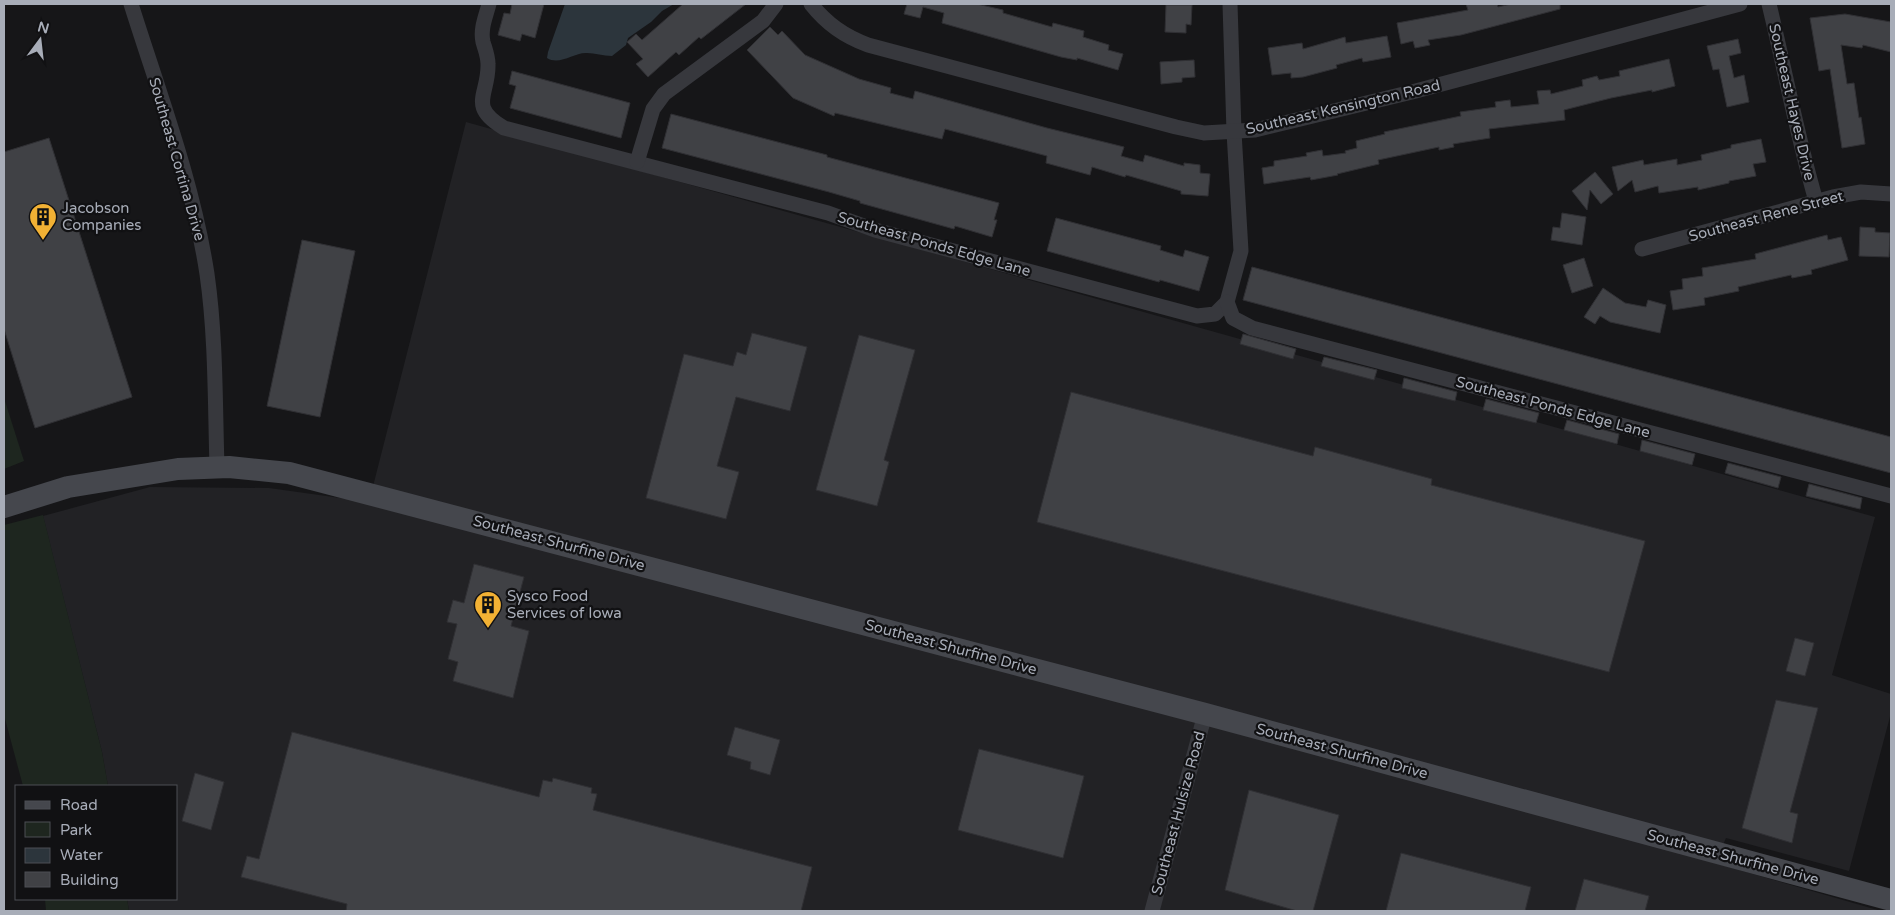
<svg xmlns="http://www.w3.org/2000/svg" width="1895" height="915" viewBox="0 0 1895 915" font-family="'Varela Round',sans-serif">
  <rect width="100%" height="100%" fill="#161618"/>
  <polygon fill="#222225" points="466,122 1875,517 1832,675 1891,694 1891,713 1849,871 1726,838 1715,863 1881,911 129,911 127,899 176,899 176,786 108,786 102,752 43,516 150,487 269,488 369,502"/>
  <g fill="#1e261f">
    <polygon points="4,398 24,461 4,469"/>
    <polygon points="43,515 102,752 108,786 23,786 4,715 4,525"/>
    <polygon points="45,899 127,899 129,911 46,911"/>
  </g>
  <path fill="#2c353c" d="M565,4H674L662,11L651,22L628,38L626,45L612,56C603,56 595,53 587,53C574,52 560,66 547,58L548,52Z"/>
  <g fill="#404145" stroke="#303034">
    <polygon points="512,4 544,4 535,38 522,34 520,41 498,35 504,13 510,14"/>
    <polygon points="683,4 746,4 701,39 699,37 679,55 676,52 648,77 636,64 643,59 627,42 636,34 642,40"/>
    <polygon points="907,4 977,4 1003,10 1003,13 1052,27 1053,23 1084,31 1083,37 1109,45 1108,50 1123,54 1118,70 1077,58 1077,60 1061,57 942,23 944,13 923,7 920,18 904,14"/>
    <polygon points="1466,4 1497,4 1498,7 1511,4 1560,4 1560,9 1461,35 1428,40 1430,45 1415,48 1413,41 1401,44 1397,23 1468,10"/>
    <polygon points="1166,5 1192,5 1191,25 1186,24 1186,33 1165,32"/>
    <polygon points="1845,14 1891,22 1891,52 1863,45 1862,48 1841,45 1847,84 1854,83 1859,118 1861,117 1865,144 1842,148 1830,69 1819,71 1810,18"/>
    <polygon points="770,27 778,35 782,31 805,55 859,79 891,88 890,93 913,99 915,91 1047,128 1108,143 1124,147 1121,156 1143,162 1145,155 1184,166 1184,163 1200,165 1200,173 1210,174 1208,196 1181,194 1181,191 1126,175 1125,177 1092,167 1090,175 1046,163 1047,156 945,129 942,139 835,113 834,116 793,98 747,50"/>
    <polygon points="1387,36 1391,57 1363,62 1362,58 1336,65 1337,68 1303,77 1291,78 1291,73 1272,75 1268,48 1302,43 1303,49 1345,37 1346,43"/>
    <polygon points="1738,39 1741,53 1729,56 1734,78 1744,75 1749,102 1727,107 1719,69 1713,70 1707,46"/>
    <polygon points="1669,59 1675,86 1652,92 1652,90 1611,98 1564,110 1565,120 1489,129 1490,138 1453,144 1454,147 1439,150 1439,147 1378,160 1379,164 1337,174 1338,175 1311,180 1310,177 1264,184 1262,168 1274,166 1274,161 1307,156 1306,153 1322,150 1323,156 1346,153 1345,151 1357,148 1356,141 1385,134 1384,132 1461,116 1460,112 1496,107 1495,102 1510,100 1511,107 1539,104 1537,91 1550,90 1551,94 1583,86 1582,80 1597,76 1599,80 1620,76 1619,71"/>
    <polygon points="1194,60 1195,77 1182,78 1182,82 1161,84 1160,62"/>
    <polygon points="512,71 630,103 621,138 510,108 516,86 509,84"/>
    <polygon points="671,114 827,155 827,157 999,203 994,220 997,220 992,237 955,226 954,229 860,203 860,201 829,192 662,148"/>
    <polygon points="49,138 132,397 35,428 4,329 4,152"/>
    <polygon points="1761,139 1766,162 1753,164 1756,176 1729,181 1729,183 1698,190 1698,187 1659,193 1658,186 1635,192 1632,180 1618,191 1612,167 1643,160 1644,165 1677,159 1677,165 1702,160 1701,155 1731,148 1731,145"/>
    <polygon points="1595,172 1613,194 1601,204 1590,190 1587,210 1572,191"/>
    <polygon points="1562,213 1586,217 1582,245 1551,240 1553,227 1560,228"/>
    <polygon points="1056,218 1161,246 1160,250 1183,257 1185,250 1209,257 1199,291 1160,280 1159,282 1047,251"/>
    <polygon points="1860,227 1875,228 1875,232 1890,233 1889,257 1859,256"/>
    <polygon points="1827,235 1828,240 1841,237 1848,260 1811,270 1812,274 1792,278 1791,275 1738,287 1739,291 1704,298 1705,305 1673,310 1670,291 1683,289 1682,279 1703,276 1702,268 1756,259 1755,254"/>
    <polygon points="302,240 355,251 320,417 267,406"/>
    <polygon points="1584,258 1593,286 1572,293 1563,265"/>
    <polygon points="1252,267 1891,437 1891,473 1243,300"/>
    <polygon points="1603,288 1625,303 1646,307 1648,300 1666,305 1660,333 1610,322 1600,316 1595,324 1584,317"/>
    <polygon points="752,333 807,347 790,411 736,397 717,466 739,472 726,519 646,498 684,354 733,366 737,352 746,355"/>
    <polygon points="1243,334 1296,349 1293,359 1240,344"/>
    <polygon points="859,335 915,350 884,460 889,462 877,506 816,490"/>
    <polygon points="1324,357 1377,370 1374,380 1321,366"/>
    <polygon points="1404,378 1457,392 1455,401 1402,388"/>
    <polygon points="1071,392 1313,456 1315,447 1432,479 1431,485 1645,541 1609,672 1037,522"/>
    <polygon points="1486,399 1539,413 1536,423 1483,410"/>
    <polygon points="1567,420 1619,434 1617,444 1564,430"/>
    <polygon points="1642,440 1695,454 1692,465 1640,451"/>
    <polygon points="1728,463 1781,477 1778,488 1725,473"/>
    <polygon points="1809,484 1862,498 1860,509 1806,496"/>
    <polygon points="474,564 524,577 511,626 529,631 513,698 453,681 458,662 448,659 457,624 447,622 453,600 464,603"/>
    <polygon points="1795,638 1814,643 1805,676 1786,671"/>
    <polygon points="1776,700 1818,708 1790,812 1798,814 1792,843 1742,828"/>
    <polygon points="735,727 780,740 770,775 750,769 751,762 727,755"/>
    <polygon points="292,732 539,797 543,780 552,782 553,778 592,788 591,793 597,794 593,810 812,867 801,911 346,911 347,904 241,877 247,856 259,859"/>
    <polygon points="979,749 1084,776 1063,858 958,830"/>
    <polygon points="195,773 224,782 211,830 182,821"/>
    <polygon points="1249,790 1339,815 1313,911 1297,911 1225,890"/>
    <polygon points="1401,853 1531,887 1525,911 1386,911"/>
    <polygon points="1584,879 1649,896 1645,911 1575,911"/>
  </g>
  <g fill="none" stroke-linecap="round" stroke-linejoin="round">
    <g stroke="#37383d" stroke-width="15">
      <path d="M131,4C159,93 193,182 207,274C216,337 215,403 217,467"/>
      <path d="M489,4C486,16 480,29 483,42C485,49 488,56 488,64C489,95 467,106 504,128L828,213L875,230L1197,316L1215,314L1227,302L1241,251L1234,132L1230,4"/>
      <path d="M811,4C827,24 844,36 868,45L1176,127L1204,133L1255,130L1412,92L1740,4"/>
      <path d="M1769,4C1785,70 1797,136 1816,201"/>
      <polyline points="637,162 653,109 664,94 763,21 776,4"/>
      <polyline points="1642,249 1833,197 1861,192 1891,194"/>
      <polyline points="1227,302 1233,318 1252,328 1891,496"/>
      <polyline points="1152,911 1205,714"/>
    </g>
    <polyline stroke="#45474d" stroke-width="22" points="4,507 68,487 178,469 229,467 289,473 1205,714 1891,900"/>
  </g>
  <defs>
    <symbol id="building-pin" viewBox="-11 -11 22 30"><path d="M0 17L-7.5 6A9.5 9.5 0 1 1 7.5 6Z" fill="#f2b134" stroke="#111113"/><path d="M-4-6H4V6H1V3H-1V6H-4ZM-2.5-4.3h1.7v1.8h-1.7ZM.8-4.3h1.7v1.8H.8ZM-2.5-1h1.7V.8h-1.7ZM.8-1h1.7V.8H.8Z" fill="#111"/></symbol>
  </defs>
  <g fill-rule="evenodd">
    <use href="#building-pin" x="27" y="201" width="32" height="43"/>
    <use href="#building-pin" x="472" y="589" width="32" height="43"/>
  </g>
  <g text-anchor="middle" dominant-baseline="central" stroke-width="4.5" stroke-linejoin="round" paint-order="stroke">
    <g font-size="15" fill="#a8adb8" stroke="#111113">
      <text transform="translate(1792 102) rotate(77)">Southeast Hayes Drive</text>
      <text transform="translate(1343 107) rotate(-13)">Southeast Kensington Road</text>
      <text transform="translate(177 159) rotate(74)">Southeast Cortina Drive</text>
      <text transform="translate(1766 216) rotate(-15)">Southeast Rene Street</text>
      <text transform="translate(934 244) rotate(16)">Southeast Ponds Edge Lane</text>
      <text transform="translate(1553 407) rotate(15)">Southeast Ponds Edge Lane</text>
      <text transform="translate(559 543) rotate(15)">Southeast Shurfine Drive</text>
      <text transform="translate(951 647) rotate(15)">Southeast Shurfine Drive</text>
      <text transform="translate(1342 751) rotate(15)">Southeast Shurfine Drive</text>
      <text transform="translate(1178 813) rotate(-75)">Southeast Hulsize Road</text>
      <text transform="translate(1733 857) rotate(15)">Southeast Shurfine Drive</text>
    </g>
    <g font-size="15" fill="#a8adb8" stroke="#111113" text-anchor="start">
      <text x="62" y="208">Jacobson<tspan x="62" dy="17">Companies</tspan></text>
      <text x="507" y="596">Sysco Food<tspan x="507" dy="17">Services of Iowa</tspan></text>
    </g>
  </g>
  <rect width="1895" height="915" fill="none" stroke="#a8adb8" stroke-width="10"/>
  <rect x="15" y="785" width="162" height="115" fill="#111113" stroke="#4d4f55"/>
  <rect x="25" y="801" width="25" height="8" fill="#45474d" stroke="#4d4f55"/>
  <text x="60" y="810" font-size="15" fill="#a8adb8">Road</text>
  <rect x="25" y="822" width="25" height="15" fill="#1e261f" stroke="#4d4f55"/>
  <text x="60" y="835" font-size="15" fill="#a8adb8">Park</text>
  <rect x="25" y="848" width="25" height="15" fill="#2c353c" stroke="#4d4f55"/>
  <text x="60" y="860" font-size="15" fill="#a8adb8">Water</text>
  <rect x="25" y="872" width="25" height="15" fill="#404145" stroke="#4d4f55"/>
  <text x="60" y="885" font-size="15" fill="#a8adb8">Building</text>
  <g transform="translate(40 40) rotate(15)" stroke="#111113" stroke-width="4" paint-order="stroke">
  <path d="M0-4L9 19L0 12L-9 19Z" fill="#a8adb8"/>
  <text y="-8" font-size="14" font-weight="bold" text-anchor="middle" fill="#a8adb8">N</text>
  </g>
</svg>
